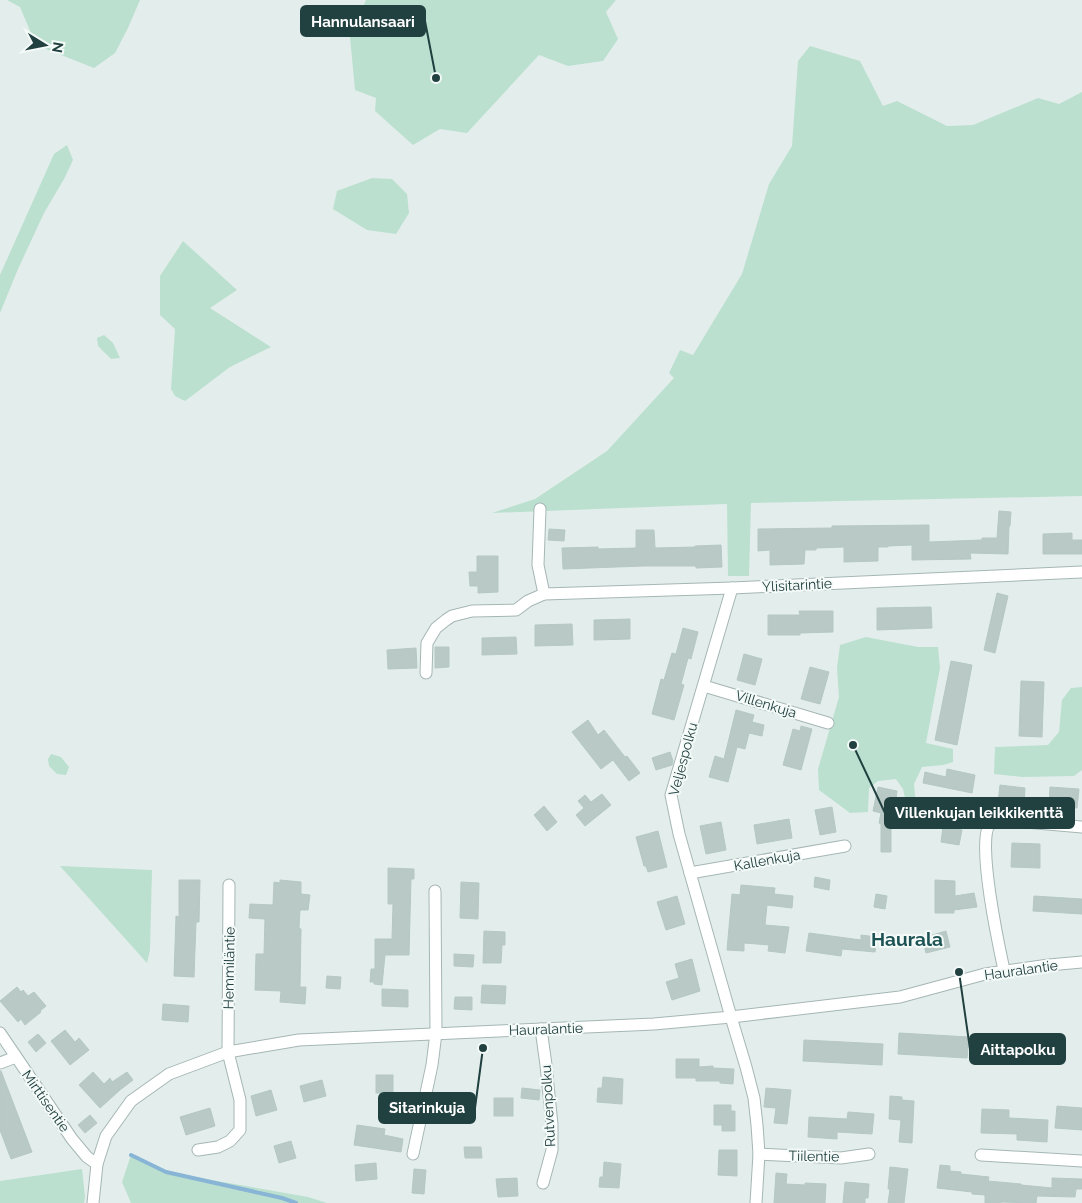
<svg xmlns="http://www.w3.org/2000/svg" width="1082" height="1203" viewBox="0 0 1082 1203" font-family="Raleway,sans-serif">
  <rect width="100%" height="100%" fill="#e3eeec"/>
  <g fill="#bbe0cf">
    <polygon points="7,0 140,0 128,28 115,53 94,68 36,45 20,7"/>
    <polygon points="366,0 616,0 606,12 618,39 603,61 568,66 539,55 467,133 440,129 413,145 375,111 376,98 355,90 350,37"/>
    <polygon points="810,46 860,61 883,106 897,101 947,126 973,125 1038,98 1059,104 1082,92 1082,496 751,503 749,576 728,576 727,504 492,513 535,499 607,451 674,378 669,373 680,350 693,355 742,274 769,184 792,146 798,61"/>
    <polygon points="67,145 73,160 64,179 44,213 18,269 0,313 0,275 54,154"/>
    <polygon points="372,178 392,179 407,194 409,213 396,234 367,230 333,209 337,191"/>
    <polygon points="183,241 237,290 210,308 271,347 230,367 185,401 175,396 171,389 175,329 160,315 160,276"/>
    <polygon points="104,335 113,343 120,358 111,359 98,346 97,338"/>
    <polygon points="866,637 918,647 938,647 940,668 926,743 953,749 953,762 943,765 922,767 914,784 916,806 908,810 903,789 896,779 878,781 869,788 868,812 850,813 819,790 818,769 839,697 837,668 840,645"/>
    <polygon points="1082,687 1082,770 1074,776 1022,777 994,774 995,747 1048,745 1059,732 1062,700 1071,688"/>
    <polygon points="51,754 61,757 69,767 66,775 57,774 49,766 48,759"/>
    <polygon points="60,866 152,870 150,950 147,963"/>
    <polygon points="131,1155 166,1172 308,1197 327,1203 131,1203 122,1182"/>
    <polygon points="82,1169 85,1197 84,1203 0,1203 0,1181"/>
  </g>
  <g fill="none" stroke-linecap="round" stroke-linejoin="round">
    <polyline stroke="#88b5d6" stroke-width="4" points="131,1155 166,1172 282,1198 296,1203"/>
  </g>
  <g fill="#b8c9c6" stroke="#b5c8c5">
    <polygon points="999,511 1011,512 1010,526 1009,526 1008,554 970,553 971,559 912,560 912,545 888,546 888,547 878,547 878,561 844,562 844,547 816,548 816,550 805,550 804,564 770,565 770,550 758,551 758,529 832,528 832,526 929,525 929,542 982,540 982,538 997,538"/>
    <polygon points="549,529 565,530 564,541 548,540"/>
    <polygon points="636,530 654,530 655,548 695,547 695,546 721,545 722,567 696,568 696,566 643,566 563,569 562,548 598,547 598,549 636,548"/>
    <polygon points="1072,533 1072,540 1082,540 1082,554 1043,554 1043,534"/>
    <polygon points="477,556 498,556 498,592 478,593 478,586 470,586 469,572 477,572"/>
    <polygon points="997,593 1008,596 995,653 984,650"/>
    <polygon points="931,607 932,628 877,630 877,608"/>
    <polygon points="799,611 833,611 833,632 800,633 800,635 768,635 768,615 800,615"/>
    <polygon points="630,619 630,639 594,640 594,620"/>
    <polygon points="572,624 573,645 535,646 535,625"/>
    <polygon points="683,628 698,632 691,659 688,658 681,684 684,685 674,720 652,714 661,679 664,680 672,653 676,654"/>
    <polygon points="516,637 517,654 482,655 482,638"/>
    <polygon points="435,647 449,647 449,667 435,668"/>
    <polygon points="416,648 417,668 388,669 387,650"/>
    <polygon points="744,654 762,659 755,685 737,680"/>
    <polygon points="951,661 972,665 957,745 935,740"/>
    <polygon points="810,667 829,672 820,704 801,699"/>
    <polygon points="1021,681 1044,682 1042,737 1019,736"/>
    <polygon points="736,710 754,715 752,722 764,725 762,736 749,733 745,749 737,747 728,782 709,777 715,756 724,759"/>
    <polygon points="588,720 598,735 604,730 625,757 627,756 640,773 629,781 613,760 601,769 572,732"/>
    <polygon points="801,726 812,729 801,770 783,765 793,729 800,731"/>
    <polygon points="670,752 673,761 672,765 656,770 652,758"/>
    <polygon points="947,769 975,775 972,793 923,783 925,772 946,777"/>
    <polygon points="1000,785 1025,788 1024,806 998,803"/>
    <polygon points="878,787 897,791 895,807 899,808 896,826 891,825 891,852 881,852 881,824 879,823 881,813 873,811"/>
    <polygon points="1050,787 1079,789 1077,808 1049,806"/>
    <polygon points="602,794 611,805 585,826 576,815 584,808 578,801 585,795 591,802"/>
    <polygon points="544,806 557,822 547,831 534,815"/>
    <polygon points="832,807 836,832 820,835 815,810"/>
    <polygon points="789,819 792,838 757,844 754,825"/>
    <polygon points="721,822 726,850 706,854 700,826"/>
    <polygon points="943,827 962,830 959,845 941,842"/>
    <polygon points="658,831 667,867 648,872 646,866 644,866 636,837"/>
    <polygon points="1012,843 1040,844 1040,868 1011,867"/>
    <polygon points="388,868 414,869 414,879 411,879 409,955 385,955 382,985 374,984 374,982 370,982 371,969 375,969 375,939 392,939 393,904 388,904"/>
    <polygon points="815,877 830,880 829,890 814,887"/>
    <polygon points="179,880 200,880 199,922 196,922 194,977 174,976 176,916 179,917"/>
    <polygon points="280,880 301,882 301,894 310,895 308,910 300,910 299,928 301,929 300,987 306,987 305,1004 280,1002 281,991 255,990 256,954 264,954 265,919 249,918 250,904 273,905 274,882 280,883"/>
    <polygon points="935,880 955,881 955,896 974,893 977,907 954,910 954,913 935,913"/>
    <polygon points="461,882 479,883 478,919 460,918"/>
    <polygon points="741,885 775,888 774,894 793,896 792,908 767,905 765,925 789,927 785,953 768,951 769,945 744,943 744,951 727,950 732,894 740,895"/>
    <polygon points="876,894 887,896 885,909 874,907"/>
    <polygon points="677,896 685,924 666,930 657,902"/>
    <polygon points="1034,896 1082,899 1082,914 1033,911"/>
    <polygon points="484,931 505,932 505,945 502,945 501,963 483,963"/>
    <polygon points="946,931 950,947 926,953 922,938"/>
    <polygon points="809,933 861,940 861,935 877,937 875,952 842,949 841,956 806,951"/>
    <polygon points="454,954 474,955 473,967 454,966"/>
    <polygon points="692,959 700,991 672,1000 666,982 679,978 675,964"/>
    <polygon points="327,976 341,977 340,989 326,988"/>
    <polygon points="482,985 506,986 505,1004 481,1003"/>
    <polygon points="17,987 21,992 23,990 28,996 34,992 46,1006 40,1011 41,1012 25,1025 21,1019 18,1022 0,1001"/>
    <polygon points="382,989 408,990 408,1007 382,1006"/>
    <polygon points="455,997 472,997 472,1010 454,1009"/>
    <polygon points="163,1004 189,1006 188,1022 162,1020"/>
    <polygon points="65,1030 75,1042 79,1038 89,1050 70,1065 51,1041"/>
    <polygon points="899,1033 969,1037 967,1058 898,1054"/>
    <polygon points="38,1034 46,1043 36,1052 28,1042"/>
    <polygon points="804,1040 883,1044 882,1065 803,1061"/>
    <polygon points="676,1059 699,1059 699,1067 713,1066 713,1068 734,1069 733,1084 720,1083 720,1081 696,1081 696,1078 676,1078"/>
    <polygon points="0,1071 1,1071 32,1152 11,1159 0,1130"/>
    <polygon points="93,1072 104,1084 110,1078 112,1082 127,1072 133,1080 120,1090 100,1108 79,1085"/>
    <rect x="376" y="1075" width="17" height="18"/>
    <polygon points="603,1077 623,1079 622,1104 597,1102 598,1088 602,1088"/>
    <polygon points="322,1080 326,1096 304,1102 300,1086"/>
    <polygon points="522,1088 540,1090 539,1100 521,1098"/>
    <polygon points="766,1088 791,1090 787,1124 774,1123 776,1108 764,1107"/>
    <polygon points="271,1090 277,1110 256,1116 251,1096"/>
    <polygon points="890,1096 902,1097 902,1100 914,1101 912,1143 899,1142 901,1120 889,1119"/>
    <rect x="494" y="1098" width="19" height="18"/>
    <polygon points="714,1105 731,1105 731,1111 735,1111 735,1131 722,1131 722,1125 714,1125"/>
    <polygon points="1057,1106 1082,1108 1082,1130 1055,1128"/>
    <polygon points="210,1108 215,1126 186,1135 180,1117"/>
    <polygon points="982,1109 1009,1110 1009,1118 1048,1120 1047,1142 1017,1140 1017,1134 981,1133"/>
    <polygon points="848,1112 874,1114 872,1134 837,1132 837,1139 808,1137 809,1117 847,1119"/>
    <polygon points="90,1115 97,1123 85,1133 78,1125"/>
    <polygon points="357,1125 385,1129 384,1135 403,1139 401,1152 354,1145"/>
    <polygon points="291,1141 296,1158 279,1163 274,1146"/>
    <polygon points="464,1147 481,1147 482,1158 465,1158"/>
    <polygon points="719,1150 737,1150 737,1176 718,1175"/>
    <polygon points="604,1162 621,1164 619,1188 599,1187 600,1177 603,1177"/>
    <polygon points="376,1163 377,1179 356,1181 355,1165"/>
    <polygon points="940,1165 950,1166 950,1171 961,1172 961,1174 989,1177 988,1181 1021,1184 1021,1185 1052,1188 1052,1178 1082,1179 1082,1189 1076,1189 1075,1197 1037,1196 1036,1203 1001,1202 1001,1203 985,1203 985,1195 972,1194 972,1192 937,1188"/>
    <polygon points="890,1167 908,1169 904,1203 888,1203 890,1189 888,1189"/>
    <polygon points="414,1169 426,1170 424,1194 412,1193"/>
    <polygon points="776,1173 787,1174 786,1184 805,1185 805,1183 826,1184 825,1203 774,1203"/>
    <polygon points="517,1178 518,1196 498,1197 496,1179"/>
    <polygon points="845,1182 869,1184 868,1198 865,1198 865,1203 843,1203"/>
  </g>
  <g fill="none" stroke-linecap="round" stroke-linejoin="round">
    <defs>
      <g id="street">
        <polyline points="540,509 538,565 544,594"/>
        <polyline points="732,588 671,795 679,834 731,1017 746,1067 754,1098 757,1125 759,1154 756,1203"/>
        <polyline points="426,673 427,643 436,628 446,620 452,616 472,611 516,610 528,601 544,594 732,588 1082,572"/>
        <polyline points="704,686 828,723"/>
        <polyline points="690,873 845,846"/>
        <path d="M1004,970C999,947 976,839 990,824C993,821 997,821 1001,820L1082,827"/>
        <polyline points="541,1029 546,1065 552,1125 552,1150 543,1183"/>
        <polyline points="0,1033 72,1139 87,1157 97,1164"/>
        <polyline points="0,1063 16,1057"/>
        <polyline points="198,1150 218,1147 230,1141 240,1130 240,1100 228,1052 229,885"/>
        <polyline points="413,1154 432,1065 436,1033 435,891"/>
        <polyline points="759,1154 841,1158 869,1154"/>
        <polyline points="981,1155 1082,1161"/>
        <polyline points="93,1203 97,1164 106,1136 131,1101 169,1074 228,1052 299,1040 654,1024 731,1017 900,997 985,974 1049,965 1082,962"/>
      </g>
    </defs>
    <use href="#street" stroke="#a5b6b5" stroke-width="13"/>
    <use href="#street" stroke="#fff" stroke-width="11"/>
  </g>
  <g text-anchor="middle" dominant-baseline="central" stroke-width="4" stroke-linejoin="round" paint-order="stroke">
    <g font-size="14" fill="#214040" stroke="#f4faf8">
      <text transform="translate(797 585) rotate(-3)">Ylisitarintie</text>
      <text transform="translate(766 704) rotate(17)">Villenkuja</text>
      <text transform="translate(683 759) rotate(-75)">Veljespolku</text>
      <text transform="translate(767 860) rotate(-10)">Kallenkuja</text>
      <text transform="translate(229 968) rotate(-89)">Hemmiläntie</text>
      <text transform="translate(1021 970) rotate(-8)">Hauralantie</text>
      <text transform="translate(546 1029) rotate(-2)">Hauralantie</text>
      <text transform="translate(46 1101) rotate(55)">Mirttisentie</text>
      <text transform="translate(548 1106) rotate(-93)">Rutvenpolku</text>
      <text transform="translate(814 1156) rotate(1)">Tiilentie</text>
    </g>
    <g font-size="19" font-weight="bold" fill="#1c5254" stroke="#f4faf8">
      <text x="907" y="939">Haurala</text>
    </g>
  </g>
  <path fill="none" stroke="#214040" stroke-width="2" d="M436 78L425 21M853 745L885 813M959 972L970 1049M483 1048L475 1108"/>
  <g fill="#214040" stroke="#f4faf8" stroke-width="2">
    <circle cx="436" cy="78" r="5"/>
    <circle cx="853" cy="745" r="5"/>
    <circle cx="959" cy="972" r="5"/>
    <circle cx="483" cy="1048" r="5"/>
  </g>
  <g fill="#214040" stroke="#214040" stroke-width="2">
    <rect x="301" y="6" width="124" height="30" rx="5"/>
    <rect x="885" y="798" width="189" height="30" rx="5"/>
    <rect x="970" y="1034" width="95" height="30" rx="5"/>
    <rect x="379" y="1093" width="96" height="30" rx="5"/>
  </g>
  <g font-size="15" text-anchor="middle" font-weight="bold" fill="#fff">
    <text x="363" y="27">Hannulansaari</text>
    <text x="979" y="818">Villenkujan leikkikenttä</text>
    <text x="1018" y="1055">Aittapolku</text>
    <text x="427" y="1113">Sitarinkuja</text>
  </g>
  <g transform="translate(45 45) rotate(100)" stroke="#f4faf8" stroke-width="4" paint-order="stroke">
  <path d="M0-4L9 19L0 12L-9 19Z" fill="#214040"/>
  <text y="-8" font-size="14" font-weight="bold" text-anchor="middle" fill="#214040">N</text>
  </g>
</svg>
